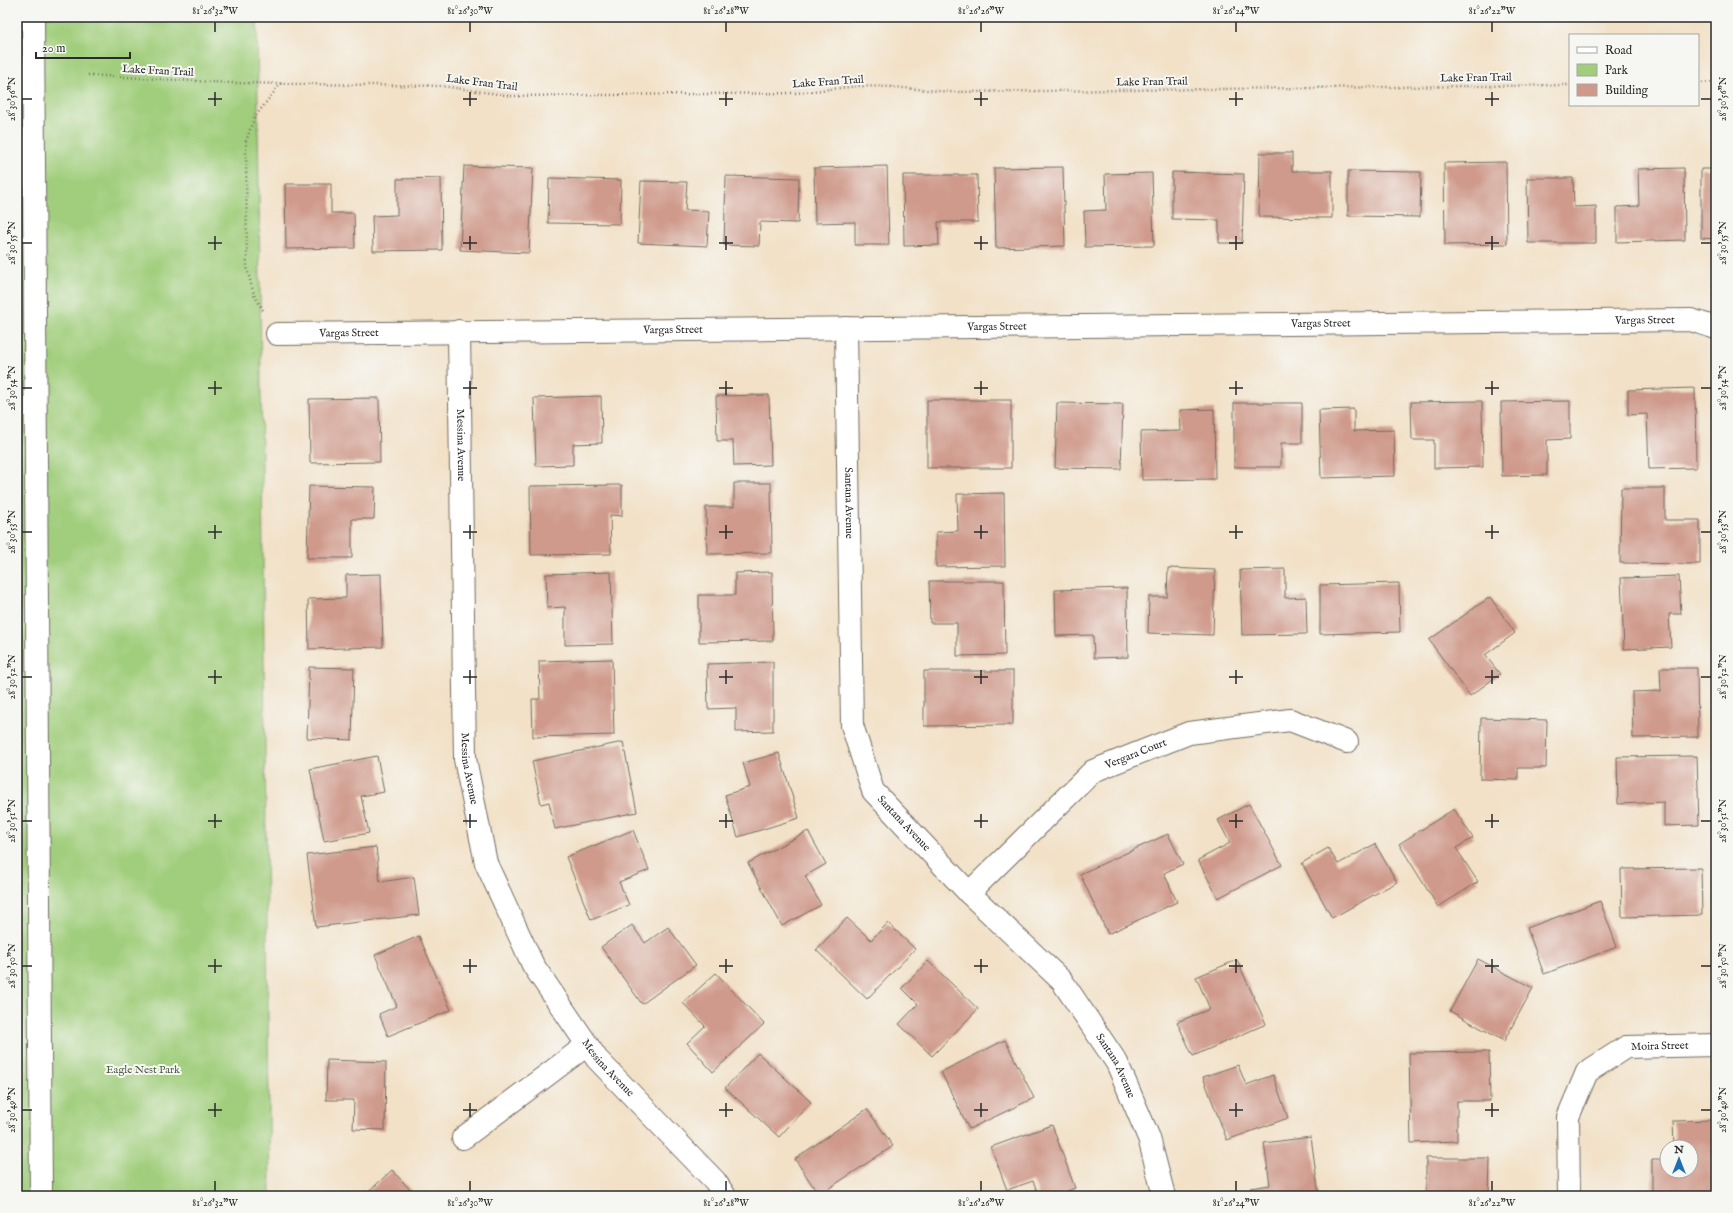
<svg xmlns="http://www.w3.org/2000/svg" width="1733" height="1213" viewBox="0 0 1733 1213" font-family="'IM FELL English',serif">
  <rect width="100%" height="100%" fill="#f6f6f2"/>
  <filter id="ink" filterUnits="userSpaceOnUse"><feTurbulence type="fractalNoise" baseFrequency=".025" numOctaves="2"/><feDisplacementMap in="SourceGraphic" scale="8" xChannelSelector="R" yChannelSelector="G"/><feConvolveMatrix kernelMatrix="1 2 1 2 8 2 1 2 1" color-interpolation-filters="sRGB"/></filter>
  <filter id="wash" filterUnits="userSpaceOnUse"><feTurbulence type="fractalNoise" baseFrequency=".012" numOctaves="4" result="noise"/><feDisplacementMap in="SourceGraphic" scale="16" xChannelSelector="R" yChannelSelector="G"/><feGaussianBlur stdDeviation="0.9" result="paint"/><feColorMatrix in="noise" values="0 0 0 0 0 0 0 0 0 0 0 0 0 0 0 0 0 1.4 0 .05"/><feComposite in="paint" operator="in"/></filter>
  <g filter="url(#wash)">
    <rect width="100%" height="100%" fill="#f2e1c7"/>
    <polygon fill="#a0ce7c" stroke="#667c54" points="17,17 257,17 270,1196 17,1196"/>
    <g id="blocks">
      <g fill="#cf9a8b">
        <polygon points="1260,153 1292,153 1292,171 1332,171 1332,218 1259,217"/>
        <polygon points="1506,162 1507,244 1445,245 1444,163"/>
        <polygon points="464,166 533,168 529,253 460,250"/>
        <polygon points="887,166 889,245 855,245 855,222 815,223 814,168"/>
        <polygon points="1063,167 1065,246 996,248 994,168"/>
        <polygon points="1684,168 1685,240 1617,242 1617,207 1639,206 1638,169"/>
        <polygon points="1701,169 1716,169 1716,239 1701,238"/>
        <polygon points="1348,171 1421,172 1420,217 1348,216"/>
        <polygon points="1172,172 1244,174 1242,243 1219,243 1219,220 1172,219"/>
        <polygon points="1152,173 1154,246 1085,247 1084,211 1106,210 1105,174"/>
        <polygon points="903,175 977,175 978,222 938,222 939,245 904,246"/>
        <polygon points="726,176 799,178 798,223 760,222 759,246 724,245"/>
        <polygon points="441,178 442,250 373,251 372,216 397,215 397,179"/>
        <polygon points="549,178 621,180 620,224 548,223"/>
        <polygon points="1527,178 1573,178 1574,207 1596,206 1596,243 1528,243"/>
        <polygon points="641,181 687,182 685,210 709,211 707,246 638,243"/>
        <polygon points="285,184 331,184 331,213 354,213 355,248 286,249"/>
        <polygon points="1695,388 1696,468 1649,469 1647,414 1628,415 1628,390"/>
        <polygon points="769,395 771,465 734,466 733,441 717,441 716,396"/>
        <polygon points="601,396 602,443 573,444 573,465 536,466 534,398"/>
        <polygon points="379,398 380,462 310,463 309,399"/>
        <rect x="927" y="400" width="84" height="68"/>
        <polygon points="1482,401 1483,467 1434,468 1434,440 1412,440 1411,402"/>
        <polygon points="1570,401 1570,439 1547,440 1547,475 1502,476 1501,402"/>
        <polygon points="1057,403 1123,404 1121,469 1055,468"/>
        <polygon points="1234,403 1302,403 1302,443 1281,443 1281,467 1234,467"/>
        <polygon points="1214,409 1215,479 1142,480 1141,432 1181,431 1180,410"/>
        <polygon points="1354,409 1354,431 1394,430 1395,476 1321,478 1319,410"/>
        <polygon points="734,483 771,483 772,553 707,554 706,507 734,507"/>
        <polygon points="622,485 622,516 610,515 611,554 531,555 530,486"/>
        <polygon points="309,486 375,487 374,519 352,519 352,558 307,558"/>
        <polygon points="1621,488 1665,488 1665,520 1700,520 1700,564 1620,563"/>
        <polygon points="1004,493 1005,566 936,567 936,532 958,531 957,494"/>
        <polygon points="1168,568 1215,570 1213,635 1148,633 1149,597 1167,597"/>
        <polygon points="1285,569 1285,598 1306,597 1307,634 1242,635 1240,570"/>
        <polygon points="611,572 613,644 565,645 565,607 547,608 546,574"/>
        <polygon points="772,572 773,641 699,642 699,595 735,595 735,573"/>
        <polygon points="381,574 383,647 309,649 308,599 346,598 346,575"/>
        <polygon points="1679,576 1681,614 1669,614 1671,647 1624,649 1621,578"/>
        <polygon points="929,581 1004,581 1005,655 957,656 957,623 930,623"/>
        <polygon points="1399,583 1400,632 1320,634 1320,585"/>
        <polygon points="1127,588 1128,657 1094,658 1093,635 1056,636 1055,590"/>
        <polygon points="1490,597 1515,633 1485,655 1500,674 1470,696 1429,640"/>
        <polygon points="612,659 614,735 533,737 532,699 540,699 539,661"/>
        <polygon points="773,662 773,731 736,732 736,708 708,709 707,664"/>
        <polygon points="309,667 354,668 352,740 307,738"/>
        <polygon points="1660,668 1697,668 1698,737 1633,738 1632,692 1661,691"/>
        <polygon points="924,671 1013,671 1013,725 924,726"/>
        <polygon points="1481,718 1547,720 1546,768 1518,768 1518,780 1480,779"/>
        <polygon points="623,742 637,812 555,829 549,802 541,804 532,761"/>
        <polygon points="779,753 799,818 738,837 725,795 750,787 743,763"/>
        <polygon points="377,756 384,792 361,796 369,833 324,841 310,769"/>
        <polygon points="1697,756 1699,825 1664,826 1664,802 1618,804 1617,757"/>
        <polygon points="1249,804 1282,865 1218,898 1198,860 1230,843 1218,820"/>
        <polygon points="1454,809 1473,838 1456,848 1478,882 1438,907 1399,844"/>
        <polygon points="633,830 649,870 619,882 629,905 591,920 566,857"/>
        <polygon points="808,831 826,864 805,876 821,905 782,926 748,863"/>
        <polygon points="1168,834 1183,864 1164,873 1177,902 1108,934 1080,874"/>
        <polygon points="1375,844 1397,882 1332,918 1302,863 1328,848 1338,864"/>
        <polygon points="376,847 380,882 414,877 419,915 316,927 307,855"/>
        <polygon points="1701,868 1702,915 1622,917 1621,869"/>
        <polygon points="1600,901 1617,947 1544,974 1527,928"/>
        <polygon points="847,918 871,940 888,923 915,949 867,999 816,950"/>
        <polygon points="632,925 645,943 668,927 696,965 642,1004 601,947"/>
        <polygon points="419,936 451,1010 388,1036 379,1014 397,1006 375,955"/>
        <polygon points="1478,959 1533,988 1504,1041 1450,1011"/>
        <polygon points="1237,960 1266,1024 1193,1056 1177,1022 1210,1009 1196,977"/>
        <polygon points="928,961 978,1009 932,1056 899,1024 918,1004 902,988"/>
        <polygon points="716,973 764,1024 713,1072 687,1043 705,1026 683,1003"/>
        <polygon points="1005,1040 1034,1098 969,1129 941,1072"/>
        <polygon points="1489,1052 1490,1101 1457,1101 1457,1141 1411,1143 1409,1053"/>
        <polygon points="758,1053 811,1102 779,1137 725,1088"/>
        <polygon points="327,1060 386,1062 385,1130 353,1129 354,1100 326,1100"/>
        <polygon points="1238,1065 1246,1085 1273,1075 1288,1118 1227,1140 1203,1077"/>
        <polygon points="867,1109 893,1146 819,1195 795,1159"/>
        <polygon points="1716,1120 1716,1195 1652,1196 1652,1160 1667,1160 1667,1171 1691,1171 1691,1147 1674,1147 1673,1121"/>
        <polygon points="1052,1125 1075,1188 1054,1196 1039,1196 1033,1181 1007,1190 991,1147"/>
        <polygon points="1311,1137 1319,1196 1251,1196 1250,1188 1270,1185 1264,1143"/>
        <polygon points="1426,1158 1490,1158 1489,1196 1426,1196"/>
        <polygon points="392,1170 416,1196 368,1196 366,1194"/>
      </g>
    </g>
  </g>
  <g filter="url(#ink)">
    <use href="#blocks" fill-opacity="0" stroke="#716b62" stroke-width="1"/>
    <g fill="none" stroke-linecap="round" stroke-linejoin="round">
      <defs>
        <g id="street">
          <path id="s1" d="M846,328L852,725L873,791L969,893L1062,981L1117,1063L1149,1138L1164,1196"/>
          <path id="s2" d="M459,331L465,759L486,863L533,965L597,1059L715,1181L725,1196"/>
          <path id="s3" d="M277,334L1691,320L1716,328"/>
          <path id="s4" d="M969,893L1093,771L1189,733L1290,720L1347,742"/>
          <polyline points="463,1138 587,1045"/>
          <path id="s5" d="M1569,1196L1568,1117L1587,1072L1626,1047L1716,1045"/>
        </g>
        <polyline id="secondary" points="33,17 41,1196"/>
      </defs>
      <use href="#street" stroke="#716b62" stroke-width="24"/>
      <use href="#secondary" stroke="#716b62" stroke-width="24"/>
      <g stroke="#716b62" stroke-width="2.5" stroke-dasharray="1 3" stroke-linecap="butt">
        <polyline points="88,75 231,83 442,86 511,96 796,93 858,86 892,87 951,92 1570,85"/>
        <polyline points="1698,83 1716,82"/>
        <polyline points="263,310 254,295 247,269 246,141 254,118 281,83"/>
      </g>
      <use href="#street" stroke="#fff" stroke-width="22"/>
      <use href="#secondary" stroke="#fff" stroke-width="22"/>
    </g>
  </g>
  <path fill="none" stroke="#2b2b2b" stroke-width="1.5" d="M215,22V32M470,22V32M726,22V32M981,22V32M1236,22V32M1492,22V32M215,92V106M470,92V106M726,92V106M981,92V106M1236,92V106M1492,92V106M22,99H32M208,99H222M463,99H477M719,99H733M974,99H988M1229,99H1243M1485,99H1499M1701,99H1711M215,236V250M470,236V250M726,236V250M981,236V250M1236,236V250M1492,236V250M22,243H32M208,243H222M463,243H477M719,243H733M974,243H988M1229,243H1243M1485,243H1499M1701,243H1711M215,381V395M470,381V395M726,381V395M981,381V395M1236,381V395M1492,381V395M22,388H32M208,388H222M463,388H477M719,388H733M974,388H988M1229,388H1243M1485,388H1499M1701,388H1711M215,525V539M470,525V539M726,525V539M981,525V539M1236,525V539M1492,525V539M22,532H32M208,532H222M463,532H477M719,532H733M974,532H988M1229,532H1243M1485,532H1499M1701,532H1711M215,670V684M470,670V684M726,670V684M981,670V684M1236,670V684M1492,670V684M22,677H32M208,677H222M463,677H477M719,677H733M974,677H988M1229,677H1243M1485,677H1499M1701,677H1711M215,814V828M470,814V828M726,814V828M981,814V828M1236,814V828M1492,814V828M22,821H32M208,821H222M463,821H477M719,821H733M974,821H988M1229,821H1243M1485,821H1499M1701,821H1711M215,959V973M470,959V973M726,959V973M981,959V973M1236,959V973M1492,959V973M22,966H32M208,966H222M463,966H477M719,966H733M974,966H988M1229,966H1243M1485,966H1499M1701,966H1711M215,1103V1117M470,1103V1117M726,1103V1117M981,1103V1117M1236,1103V1117M1492,1103V1117M22,1110H32M208,1110H222M463,1110H477M719,1110H733M974,1110H988M1229,1110H1243M1485,1110H1499M1701,1110H1711M215,1181V1191M470,1181V1191M726,1181V1191M981,1181V1191M1236,1181V1191M1492,1181V1191"/>
  <g text-anchor="middle" dominant-baseline="central" stroke-width="4" stroke-linejoin="round" paint-order="stroke">
    <g font-size="11" fill="#2b2b2b" stroke="#f6f6f2">
      <text transform="translate(158 71) rotate(3)">Lake Fran Trail</text>
      <text transform="translate(1476 78) rotate(-1)">Lake Fran Trail</text>
      <text transform="translate(828 82) rotate(-4)">Lake Fran Trail</text>
      <text transform="translate(1152 82) rotate(-1)">Lake Fran Trail</text>
      <text transform="translate(482 83) rotate(7)">Lake Fran Trail</text>
      <text stroke="none"><textPath href="#s3" startOffset="1368">Vargas Street</textPath></text>
      <text stroke="none"><textPath href="#s3" startOffset="1044">Vargas Street</textPath></text>
      <text stroke="none"><textPath href="#s3" startOffset="720">Vargas Street</textPath></text>
      <text stroke="none"><textPath href="#s3" startOffset="396">Vargas Street</textPath></text>
      <text stroke="none"><textPath href="#s3" startOffset="72">Vargas Street</textPath></text>
      <text stroke="none"><textPath href="#s2" startOffset="114">Messina Avenue</textPath></text>
      <text stroke="none"><textPath href="#s1" startOffset="175">Santana Avenue</textPath></text>
      <text stroke="none"><textPath href="#s4" startOffset="220">Vergara Court</textPath></text>
      <text stroke="none"><textPath href="#s2" startOffset="438">Messina Avenue</textPath></text>
      <text stroke="none"><textPath href="#s1" startOffset="511">Santana Avenue</textPath></text>
      <text stroke="none"><textPath href="#s5" startOffset="208">Moira Street</textPath></text>
      <text stroke="none"><textPath href="#s1" startOffset="835">Santana Avenue</textPath></text>
      <text stroke="none"><textPath href="#s2" startOffset="774">Messina Avenue</textPath></text>
    </g>
    <g font-size="11" fill="#4e5c43" stroke="#f6f6f2">
      <text x="143" y="1070">Eagle Nest Park</text>
    </g>
  </g>
  <rect width="1733" height="1213" fill="none" stroke="#f6f6f2" stroke-width="44"/>
  <rect x="1569" y="34" width="130" height="72" fill="#f6f6f2" stroke="#a5a5a2"/>
  <rect x="1577" y="47" width="20" height="6" fill="#ffffff" stroke="#a5a5a2"/>
  <text x="1605" y="54" font-size="12" fill="#2b2b2b">Road</text>
  <rect x="1577" y="64" width="20" height="12" fill="#a0ce7c" stroke="#a5a5a2"/>
  <text x="1605" y="74" font-size="12" fill="#2b2b2b">Park</text>
  <rect x="1577" y="84" width="20" height="12" fill="#cf9a8b" stroke="#a5a5a2"/>
  <text x="1605" y="94" font-size="12" fill="#2b2b2b">Building</text>
  <g transform="translate(1679 1159)"><circle r="19" fill="#f6f6f2" stroke="#a5a5a2"/>
  <path d="M0-3L7 15L0 10L-7 15Z" fill="#1f6fb2"/>
  <text y="-6" font-size="11" font-weight="bold" text-anchor="middle" fill="#2b2b2b">N</text>
  </g>
  <path d="M36 52v6h94v-6" fill="none" stroke="#2b2b2b" stroke-width="2"/>
  <text x="42" y="52" font-size="12" fill="#2b2b2b" stroke="#f6f6f2" stroke-width="3" paint-order="stroke">20 m</text>
  <rect x="22" y="22" width="1689" height="1169" fill="none" stroke="#2b2b2b" stroke-width="1.5"/>
  <g font-size="10" text-anchor="middle" fill="#2b2b2b">
    <text x="215" y="14">81°26'32"W</text>
    <text x="470" y="14">81°26'30"W</text>
    <text x="726" y="14">81°26'28"W</text>
    <text x="981" y="14">81°26'26"W</text>
    <text x="1236" y="14">81°26'24"W</text>
    <text x="1492" y="14">81°26'22"W</text>
    <text transform="translate(11 99) rotate(-90)" y="4">28°30'56"N</text>
    <text transform="translate(1722 99) rotate(-90)" y="4">28°30'56"N</text>
    <text transform="translate(11 243) rotate(-90)" y="4">28°30'55"N</text>
    <text transform="translate(1722 243) rotate(-90)" y="4">28°30'55"N</text>
    <text transform="translate(11 388) rotate(-90)" y="4">28°30'54"N</text>
    <text transform="translate(1722 388) rotate(-90)" y="4">28°30'54"N</text>
    <text transform="translate(11 532) rotate(-90)" y="4">28°30'53"N</text>
    <text transform="translate(1722 532) rotate(-90)" y="4">28°30'53"N</text>
    <text transform="translate(11 677) rotate(-90)" y="4">28°30'52"N</text>
    <text transform="translate(1722 677) rotate(-90)" y="4">28°30'52"N</text>
    <text transform="translate(11 821) rotate(-90)" y="4">28°30'51"N</text>
    <text transform="translate(1722 821) rotate(-90)" y="4">28°30'51"N</text>
    <text transform="translate(11 966) rotate(-90)" y="4">28°30'50"N</text>
    <text transform="translate(1722 966) rotate(-90)" y="4">28°30'50"N</text>
    <text transform="translate(11 1110) rotate(-90)" y="4">28°30'49"N</text>
    <text transform="translate(1722 1110) rotate(-90)" y="4">28°30'49"N</text>
    <text x="215" y="1206">81°26'32"W</text>
    <text x="470" y="1206">81°26'30"W</text>
    <text x="726" y="1206">81°26'28"W</text>
    <text x="981" y="1206">81°26'26"W</text>
    <text x="1236" y="1206">81°26'24"W</text>
    <text x="1492" y="1206">81°26'22"W</text>
  </g>
</svg>
